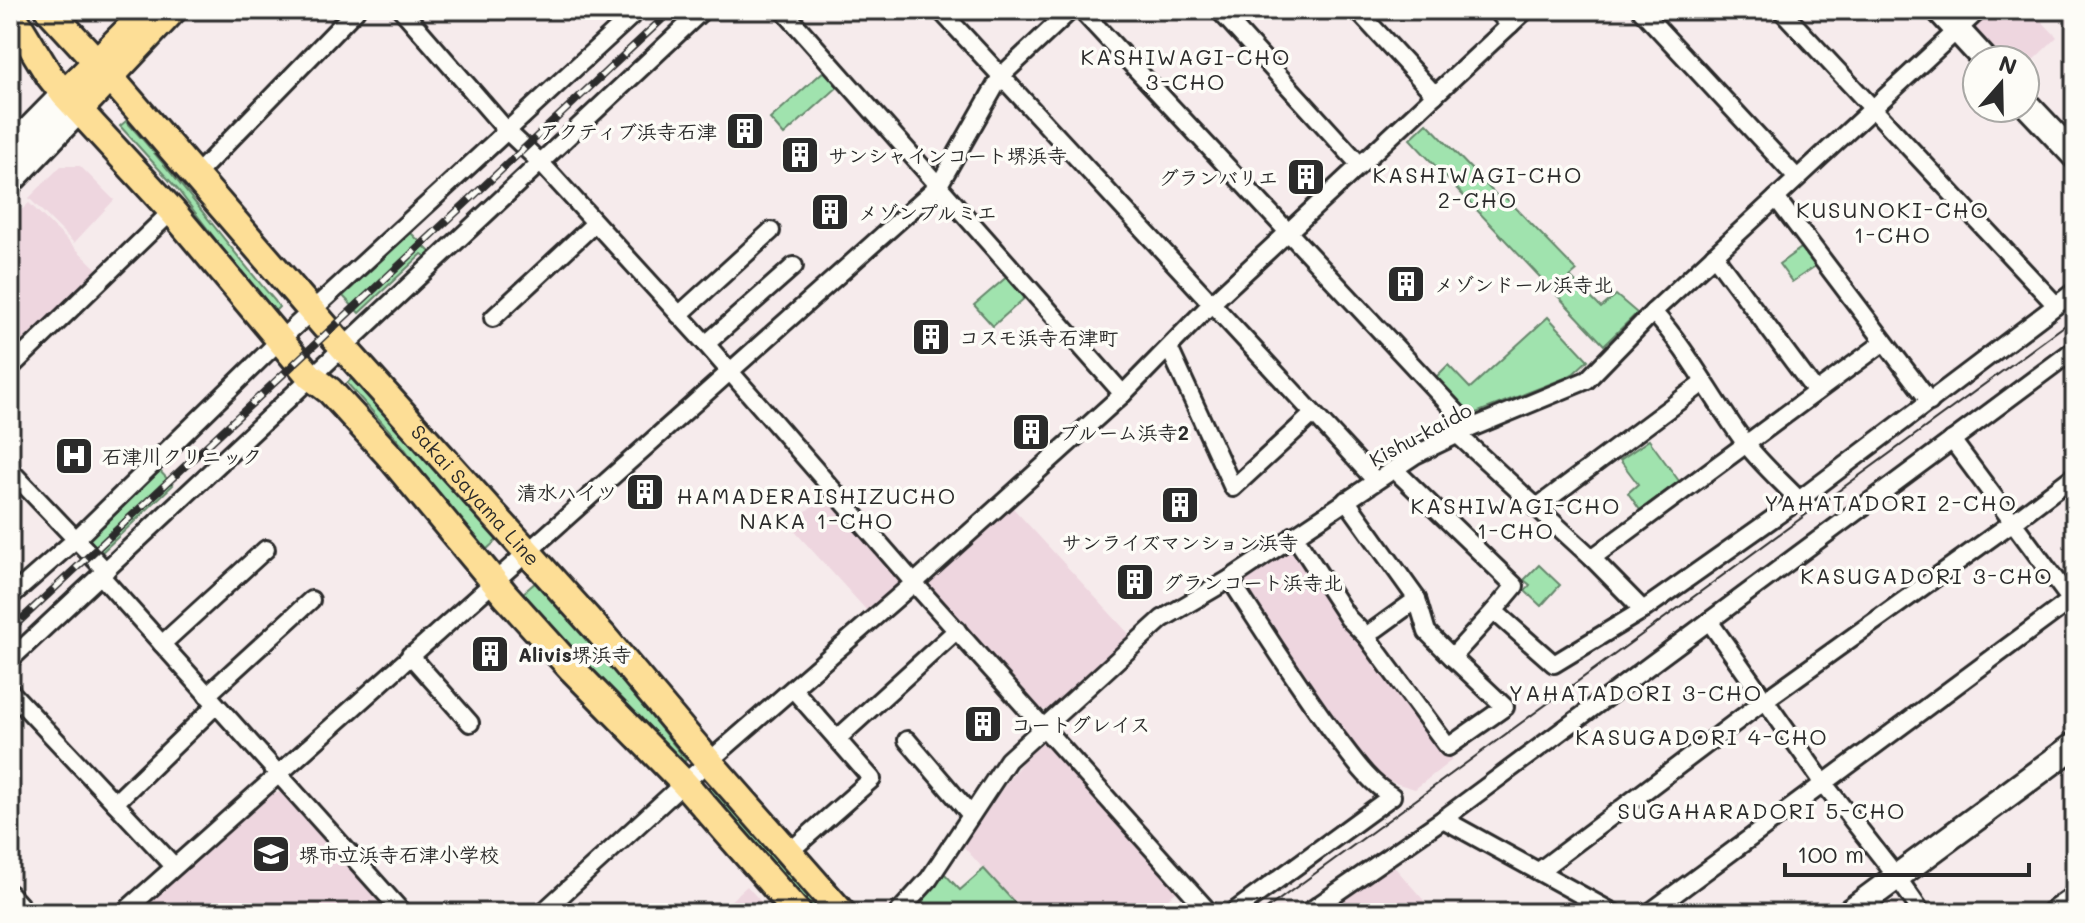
<svg xmlns="http://www.w3.org/2000/svg" width="2085" height="923" viewBox="0 0 2085 923" font-family="Mali,'Klee One',sans-serif">
  <rect width="100%" height="100%" fill="#f6ebec"/>
  <filter id="ink" filterUnits="userSpaceOnUse"><feTurbulence type="fractalNoise" baseFrequency=".0125" numOctaves="2"/><feDisplacementMap in="SourceGraphic" scale="16" xChannelSelector="R" yChannelSelector="G"/><feConvolveMatrix kernelMatrix="1 2 1 2 8 2 1 2 1" color-interpolation-filters="sRGB"/></filter>
  <g filter="url(#ink)">
    <g fill="#eed6df">
      <polygon points="1993,10 2031,10 2057,37 2025,68 2025,60 2006,60 1975,28"/>
      <polygon points="61,166 80,166 114,200 74,243 29,198"/>
      <polygon points="29,203 102,274 10,358 10,221"/>
      <polygon points="825,494 901,577 899,586 869,613 790,526"/>
      <polygon points="1012,507 1130,635 1053,709 1041,710 930,590 931,578"/>
      <polygon points="1289,548 1299,551 1452,760 1415,789 1381,779 1369,766 1244,588 1247,576"/>
      <polygon points="1045,740 1179,890 1148,913 1023,913 963,846 1007,782 1027,756"/>
      <polygon points="284,792 391,913 136,913 269,794"/>
      <polygon points="1390,862 1435,913 1318,913"/>
      <polygon points="747,886 771,913 717,913"/>
    </g>
    <g fill="#a0e3ae" stroke="#66876c" stroke-width="2">
      <polygon points="825,70 839,86 784,135 770,119"/>
      <path d="M126,121C179,178 224,242 275,301L279,307L272,314L178,190L120,126Z"/>
      <polygon points="1427,123 1497,196 1507,199 1577,271 1570,277 1601,308 1616,295 1637,313 1604,345 1410,139"/>
      <polygon points="411,233 432,254 428,258 422,254 359,313 343,296"/>
      <polygon points="1804,246 1817,265 1792,282 1779,264"/>
      <polygon points="1009,275 1027,296 993,326 974,305"/>
      <polygon points="1548,317 1588,360 1574,373 1565,378 1476,413 1467,410 1435,378 1448,365 1470,388"/>
      <polygon points="354,376 499,538 485,551 453,516 403,446 347,383"/>
      <polygon points="1649,440 1679,481 1640,510 1628,493 1638,484 1620,460"/>
      <polygon points="158,469 173,485 101,553 89,541 90,533"/>
      <polygon points="1539,565 1560,585 1541,606 1525,591 1530,585 1524,580"/>
      <polygon points="536,582 587,637 683,756 686,760 684,762 680,762 581,661 523,593"/>
      <polygon points="710,787 714,787 825,913 814,913 708,793"/>
      <polygon points="984,869 1024,913 933,913 922,901 943,872 960,890"/>
    </g>
    <g fill="none" stroke-linecap="round" stroke-linejoin="round">
      <defs>
        <g id="street">
          <polyline points="402,10 508,132 540,162 706,344 914,583 1210,913"/>
          <polyline points="783,10 1123,394"/>
          <polyline points="940,10 1375,480"/>
          <polyline points="1081,10 1471,428"/>
          <polyline points="1219,10 1360,165"/>
          <polyline points="1357,10 1435,95"/>
          <polyline points="1496,10 1510,25"/>
          <polyline points="1641,10 1796,177"/>
          <polyline points="1781,10 2055,304"/>
          <polyline points="195,176 356,10"/>
          <polyline points="1776,198 1930,402"/>
          <polyline points="1714,255 1816,392"/>
          <path d="M1653,312C1688,350 1712,398 1743,440C1759,462 1781,481 1799,500"/>
          <polyline points="679,315 771,231"/>
          <polyline points="493,318 595,223"/>
          <polyline points="706,344 794,266"/>
          <polyline points="1169,348 1233,488 1313,414"/>
          <polyline points="10,368 172,211"/>
          <polyline points="1458,435 1592,558 1643,610"/>
          <polyline points="1952,440 2075,606"/>
          <polyline points="1394,469 1515,586 1494,611"/>
          <polyline points="10,470 106,571"/>
          <polyline points="1346,500 1417,599 1427,632 1452,657 1494,611 1554,664 1643,610 1799,500 2075,291"/>
          <polyline points="1536,508 1703,383"/>
          <polyline points="1294,535 1348,618 1366,636 1448,747 1505,707 1452,657"/>
          <polyline points="1592,558 1884,342"/>
          <polyline points="101,576 403,913"/>
          <path d="M1230,579C1265,633 1299,687 1337,738C1353,759 1369,783 1392,796L1232,913"/>
          <polyline points="10,597 75,540 280,340 638,10"/>
          <polyline points="1709,621 1825,785 1897,877 1922,913"/>
          <polyline points="1366,636 1417,599"/>
          <polyline points="162,644 266,549"/>
          <polyline points="410,655 470,723"/>
          <polyline points="10,660 703,10"/>
          <polyline points="10,691 174,866"/>
          <polyline points="207,695 311,600"/>
          <polyline points="837,739 957,630"/>
          <polyline points="907,740 971,815"/>
          <polyline points="115,803 216,705"/>
          <polyline points="1443,819 1614,913"/>
          <polyline points="788,853 872,779 793,689"/>
          <polyline points="1539,871 1765,700 2013,522 2075,475"/>
          <polyline points="10,894 27,913"/>
          <polyline points="123,913 939,185 1001,76 1071,10"/>
          <polyline points="542,913 684,783 914,583 1123,394 1211,304 1526,10"/>
          <polyline points="898,913 929,879 1008,760 1162,619 1230,579 1415,455 1471,428 1587,380 1653,312 1979,10"/>
          <polyline points="1307,913 1443,819 2075,349"/>
          <polyline points="1649,913 2075,597"/>
          <polyline points="2048,913 2075,894"/>
        </g>
        <g id="secondary">
          <polyline points="1939,10 1985,60"/>
          <polyline points="2025,103 2075,156"/>
          <polyline points="10,149 64,94"/>
          <polyline points="10,182 79,110"/>
          <polyline points="1848,913 2075,745"/>
        </g>
        <g id="primary">
          <path id="s1" d="M49,10L97,62L342,346L602,635L709,762L842,913"/>
          <polyline points="10,11 49,75 64,94 172,211 310,376 330,391 388,454 506,596 572,669 684,783 798,913"/>
          <polyline points="64,94 138,20"/>
          <polyline points="79,110 173,10"/>
        </g>
      </defs>
      <use href="#street" stroke="#2b2b2b" stroke-width="22"/>
      <use href="#secondary" stroke="#2b2b2b" stroke-width="30"/>
      <use href="#primary" stroke="#2b2b2b" stroke-width="32"/>
      <use href="#street" stroke="#fdfcf7" stroke-width="16"/>
      <use href="#secondary" stroke="#fdfcf7" stroke-width="24"/>
      <use href="#primary" stroke="#fdde96" stroke-width="26"/>
      <polyline stroke="#2b2b2b" stroke-width="2" points="1261,913 2075,318"/>
      <defs>
        <polyline id="rail" points="10,630 672,10"/>
      </defs>
      <use href="#rail" stroke="#2b2b2b" stroke-width="8"/>
      <use href="#rail" stroke="#fdfcf7" stroke-width="5" stroke-dasharray="15" stroke-linecap="butt"/>
    </g>
  </g>
  <defs>
    <symbol id="building-square" viewBox="-11 -11 22 22"><rect x="-9" y="-9" width="18" height="18" rx="4" fill="#2b2b2b" stroke="#fdfcf7"/><path d="M-4-6H4V6H1V3H-1V6H-4ZM-2.5-4.3h1.7v1.8h-1.7ZM.8-4.3h1.7v1.8H.8ZM-2.5-1h1.7V.8h-1.7ZM.8-1h1.7V.8H.8Z" fill="#fff"/></symbol>
    <symbol id="hospital-square" viewBox="-11 -11 22 22"><rect x="-9" y="-9" width="18" height="18" rx="4" fill="#2b2b2b" stroke="#fdfcf7"/><path d="M-5-5h3v3.5h4V-5h3V5h-3V1.5h-4V5h-3Z" fill="#fff"/></symbol>
    <symbol id="school-square" viewBox="-11 -11 22 22"><rect x="-9" y="-9" width="18" height="18" rx="4" fill="#2b2b2b" stroke="#fdfcf7"/><path d="M0-5L7-2L0 1L-7-2ZM-4 1L0 2.5L4 1V4Q0 6-4 4Z" fill="#fff"/></symbol>
  </defs>
  <g fill-rule="evenodd">
    <use href="#building-square" x="723" y="109" width="44" height="44"/>
    <use href="#building-square" x="778" y="133" width="44" height="44"/>
    <use href="#building-square" x="1284" y="155" width="44" height="44"/>
    <use href="#building-square" x="808" y="190" width="44" height="44"/>
    <use href="#building-square" x="1384" y="262" width="44" height="44"/>
    <use href="#building-square" x="909" y="315" width="44" height="44"/>
    <use href="#building-square" x="1009" y="410" width="44" height="44"/>
    <use href="#hospital-square" x="52" y="434" width="44" height="44"/>
    <use href="#building-square" x="623" y="470" width="44" height="44"/>
    <use href="#building-square" x="1158" y="483" width="44" height="44"/>
    <use href="#building-square" x="1113" y="560" width="44" height="44"/>
    <use href="#building-square" x="468" y="632" width="44" height="44"/>
    <use href="#building-square" x="961" y="702" width="44" height="44"/>
    <use href="#school-square" x="249" y="832" width="44" height="44"/>
  </g>
  <g text-anchor="middle" dominant-baseline="central" stroke-width="7" stroke-linejoin="round" paint-order="stroke">
    <g font-size="20" font-weight="bold" fill="#2b2b2b" stroke="#fdfcf7" text-anchor="start">
      <text x="717" y="131" text-anchor="end">アクティブ浜寺石津</text>
      <text x="828" y="155">サンシャインコート堺浜寺</text>
      <text x="1278" y="177" text-anchor="end">グランバリエ</text>
      <text x="858" y="212">メゾンプルミエ</text>
      <text x="1434" y="284">メゾンドール浜寺北</text>
      <text x="959" y="337">コスモ浜寺石津町</text>
      <text x="1059" y="432">ブルーム浜寺2</text>
      <text x="102" y="456">石津川クリニック</text>
      <text x="617" y="492" text-anchor="end">清水ハイツ</text>
      <text x="1180" y="542" text-anchor="middle">サンライズマンション浜寺</text>
      <text x="1163" y="582">グランコート浜寺北</text>
      <text x="518" y="654">Alivis堺浜寺</text>
      <text x="1011" y="724">コートグレイス</text>
      <text x="299" y="854">堺市立浜寺石津小学校</text>
    </g>
    <g font-size="20" fill="#2b2b2b" stroke="#fdfcf7">
      <text transform="translate(1420 434) rotate(-28)">Kishu-kaido</text>
      <text stroke="none"><textPath href="#s1" startOffset="646">Sakai Sayama Line</textPath></text>
    </g>
    <g font-size="22" letter-spacing="2" fill="#2b2b2b" stroke="#fdfcf7">
      <text x="1186" y="56">KASHIWAGI-CHO<tspan x="1186" dy="25">3-CHO</tspan></text>
      <text x="1478" y="174">KASHIWAGI-CHO<tspan x="1478" dy="25">2-CHO</tspan></text>
      <text x="1893" y="209">KUSUNOKI-CHO<tspan x="1893" dy="25">1-CHO</tspan></text>
      <text x="817" y="495">HAMADERAISHIZUCHO<tspan x="817" dy="25">NAKA 1-CHO</tspan></text>
      <text x="1891" y="502">YAHATADORI 2-CHO</text>
      <text x="1516" y="505">KASHIWAGI-CHO<tspan x="1516" dy="25">1-CHO</tspan></text>
      <text x="1927" y="575">KASUGADORI 3-CHO</text>
      <text x="1636" y="692">YAHATADORI 3-CHO</text>
      <text x="1702" y="736">KASUGADORI 4-CHO</text>
      <text x="1762" y="810">SUGAHARADORI 5-CHO</text>
    </g>
  </g>
  <rect width="2085" height="923" fill="none" stroke="#fdfcf7" stroke-width="40"/>
  <rect x="20" y="20" width="2045" height="883" fill="none" stroke="#2b2b2b" stroke-width="3" filter="url(#ink)"/>
  <g transform="translate(2001 84) rotate(20)"><circle r="38" fill="#fdfcf7" stroke="#a9a8a5" stroke-width="2"/>
  <path d="M0-6L14 30L0 20L-14 30Z" fill="#2b2b2b"/>
  <text y="-12" font-size="22" font-weight="bold" text-anchor="middle" fill="#2b2b2b">N</text>
  </g>
  <path d="M1785 863v12h244v-12" fill="none" stroke="#2b2b2b" stroke-width="4"/>
  <text x="1797" y="863" font-size="24" fill="#2b2b2b" stroke="#fdfcf7" stroke-width="6" paint-order="stroke">100 m</text>
</svg>
